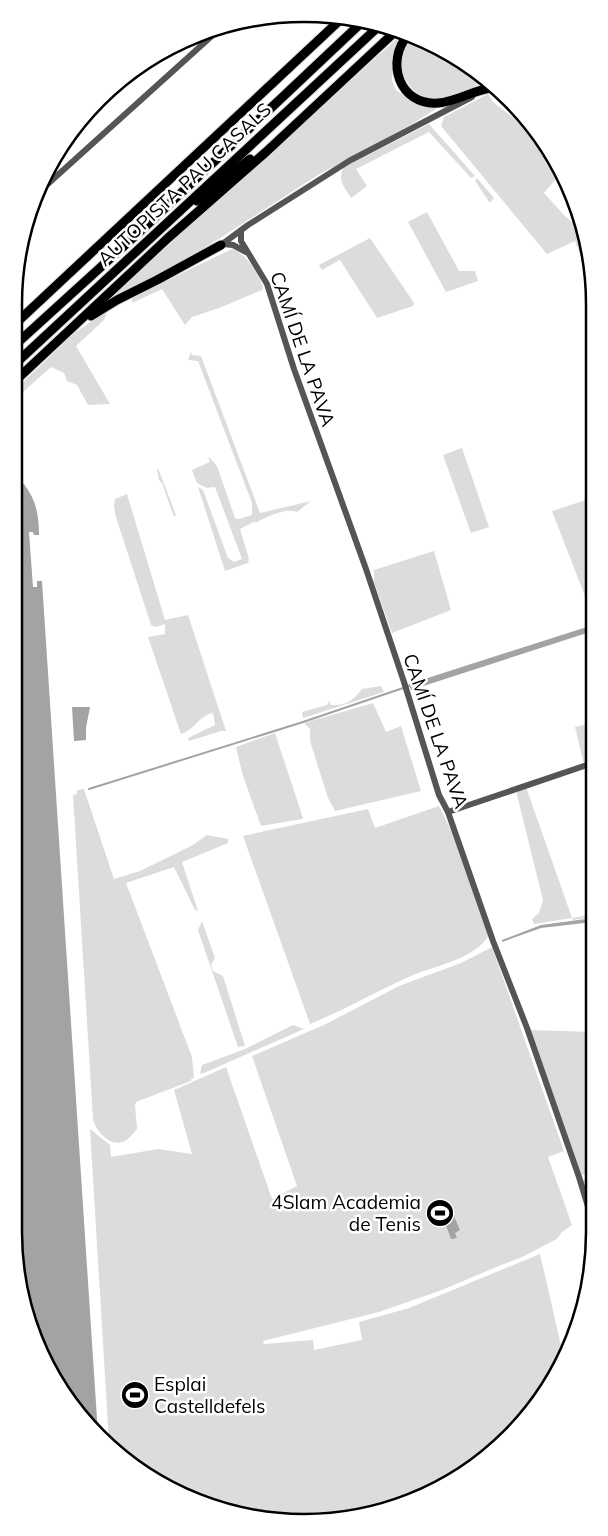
<svg xmlns="http://www.w3.org/2000/svg" width="608" height="1536" viewBox="0 0 608 1536" font-family="Mulish,sans-serif">
  <rect width="100%" height="100%" fill="#fff"/>
  <g fill="#dcdcdc">
    <polygon points="402,34 392,58 392,80 396,90 411,101 436,109 407,127 318,175 189,258 110,298"/>
    <path d="M413,37L465,63L486,81C472,87 454,99 438,99C406,100 389,59 413,37Z"/>
    <polygon points="488,94 493,102 537,136 560,174 544,193 564,215 583,233 592,266 592,287 575,241 547,254 441,126 444,117"/>
    <path d="M429,124L475,176L471,178L429,132L356,169L367,186L351,198C344,186 337,180 344,167Z"/>
    <polygon points="477,178 494,198 490,203 475,181"/>
    <polygon points="427,212 459,271 475,271 478,281 446,292 408,222"/>
    <polygon points="370,238 414,303 413,306 377,318 340,260 322,270 319,265"/>
    <path d="M232,249C248,255 257,272 263,287L262,290L219,308L192,317L185,325L162,289L132,303V297Z"/>
    <polygon points="108,310 104,320 76,346 110,404 88,405 77,385 67,381 64,373 51,367 14,400 14,391 73,334"/>
    <path d="M191,352L192,355L201,356L260,513L311,501L297,512C285,507 267,517 255,523V521L240,529L249,559L248,563L225,571L198,487L203,490L228,558L234,562L242,559L215,487L207,488L197,483L192,470L210,462L208,456L217,466L235,518L239,519L252,515V503L198,361L188,360Z"/>
    <polygon points="462,448 489,527 471,533 443,455"/>
    <polygon points="158,468 176,515 174,517 162,483 159,480 157,469"/>
    <path d="M127,494L165,620L188,615L226,731H221L189,741L188,738L215,725L213,713C197,717 196,729 181,734L148,637L165,634V624L156,627L151,625L115,514L114,504L115,499Z"/>
    <polygon points="592,498 593,617 552,511"/>
    <polygon points="434,551 451,610 392,633 374,582 374,570"/>
    <path d="M381,686L384,692L303,718L302,712L327,705L329,701L331,705C346,706 354,700 362,689Z"/>
    <polygon points="373,703 386,732 401,726 421,791 335,811 328,798 310,741 310,729 304,723"/>
    <polygon points="593,723 593,761 584,764 575,727"/>
    <polygon points="275,733 303,818 302,819 261,826 243,776 236,747"/>
    <polygon points="526,787 572,918 584,916 593,917 573,920 572,918 534,924 532,919 539,913 543,900 516,791"/>
    <path d="M84,789L114,879L140,871L193,845L207,835L228,839V843L182,862L198,911L195,910L174,867L126,883L192,1057L194,1078L191,1079V1081L136,1102L135,1105L137,1129C133,1133 130,1138 125,1141C111,1148 96,1132 93,1119L73,795L77,794V790Z"/>
    <path d="M439,806L452,832L489,935C474,961 430,966 404,979C372,994 342,1011 310,1024L243,836L368,809L375,828Z"/>
    <polygon points="202,921 215,958 211,965 213,971 223,976 245,1046 238,1047 198,930"/>
    <polygon points="492,947 564,1151 548,1157 572,1225 562,1232 557,1239 520,1258 501,1265 442,1290 379,1312 263,1341 264,1344 313,1340 314,1350 362,1340 359,1322 409,1308 540,1254 563,1354 534,1409 465,1473 361,1517 266,1520 159,1484 109,1442 90,1129 110,1145 111,1157 158,1149 192,1154 174,1090 226,1067 272,1199 297,1186 252,1056 326,1024 399,986 461,963"/>
    <polygon points="293,1025 304,1029 204,1073 200,1074 202,1065 245,1049"/>
    <polygon points="529,1030 594,1032 594,1173 581,1175"/>
    <polygon points="582,1180 594,1180 594,1214"/>
  </g>
  <g fill="#a3a3a3">
    <path d="M16,483L18,514H22L20,483L24,484C36,500 39,515 39,535H34L33,532H29L33,587H37V581H42L98,1434L86,1423L29,1326L14,1232V484Z"/>
    <polygon points="593,625 593,631 411,690 409,684"/>
    <polygon points="72,707 90,707 86,728 86,740 74,741"/>
    <polygon points="593,918 593,922 541,928 502,942 502,940 541,925"/>
    <polygon points="453,1214 460,1230 455,1233 457,1238 451,1239 443,1217"/>
  </g>
  <g fill="none" stroke-linecap="round" stroke-linejoin="round">
    <polyline stroke="#a3a3a3" stroke-width="2" points="89,789 303,722 412,685"/>
    <defs>
      <g id="highway">
        <path d="M408,35C385,61 399,106 438,103C455,102 472,91 490,88"/>
        <polyline points="197,201 250,159"/>
        <polyline points="91,316 117,300 157,280 221,245"/>
        <polyline points="14,325 339,21"/>
        <polyline points="14,346 146,226 360,24"/>
        <polyline points="14,365 378,27"/>
        <polyline points="14,382 168,238 266,152 398,29"/>
      </g>
    </defs>
    <use href="#highway" stroke="#dbdbdb" stroke-width="11"/>
    <g stroke="#555" stroke-width="6">
      <polyline points="40,191 214,34"/>
      <polyline points="241,231 241,241 267,284 294,369 366,569 404,682 439,795 448,812 493,941 527,1028 579,1177 594,1226"/>
      <polyline points="223,244 233,245 246,252"/>
      <polyline points="221,245 248,225 349,161 472,97"/>
      <polyline points="448,812 593,763"/>
    </g>
    <use href="#highway" stroke="#000" stroke-width="9"/>
  </g>
  <defs>
    <symbol id="stadium-disc" viewBox="-11 -11 22 22"><circle r="9.5" fill="#000" stroke="#fff"/><path d="M0-5a6.5 5 0 1 0 0 10a6.5 5 0 1 0 0-10ZM-3.5-1.8h7v3.6h-7Z" fill="#fff"/></symbol>
  </defs>
  <g fill-rule="evenodd">
    <use href="#stadium-disc" x="424" y="1197" width="32" height="32"/>
    <use href="#stadium-disc" x="119" y="1379" width="32" height="32"/>
  </g>
  <g text-anchor="middle" dominant-baseline="central" stroke-width="5" stroke-linejoin="round" paint-order="stroke">
    <g font-size="19" fill="#000" stroke="#fff">
      <text transform="translate(184 184) rotate(-43)">AUTOPISTA PAU CASALS</text>
      <text transform="translate(303 349) rotate(71)">CAMÍ DE LA PAVA</text>
      <text transform="translate(436 731) rotate(71)">CAMÍ DE LA PAVA</text>
    </g>
    <g font-size="19" fill="#000" stroke="#fff" text-anchor="end">
      <text x="421" y="1202">4Slam Academia<tspan x="421" dy="22">de Tenis</tspan></text>
      <text x="154" y="1384" text-anchor="start">Esplai<tspan x="154" dy="22">Castelldefels</tspan></text>
    </g>
  </g>
  <path d="M0 0H608V1536H0ZM304 22H304A282 282 0 0 1 586 304V1232A282 282 0 0 1 304 1514H304A282 282 0 0 1 22 1232V304A282 282 0 0 1 304 22Z" fill="#fff" fill-rule="evenodd"/>
  <path fill="none" stroke="#000" stroke-width="2.5" d="M304 22H304A282 282 0 0 1 586 304V1232A282 282 0 0 1 304 1514H304A282 282 0 0 1 22 1232V304A282 282 0 0 1 304 22Z"/>
</svg>
